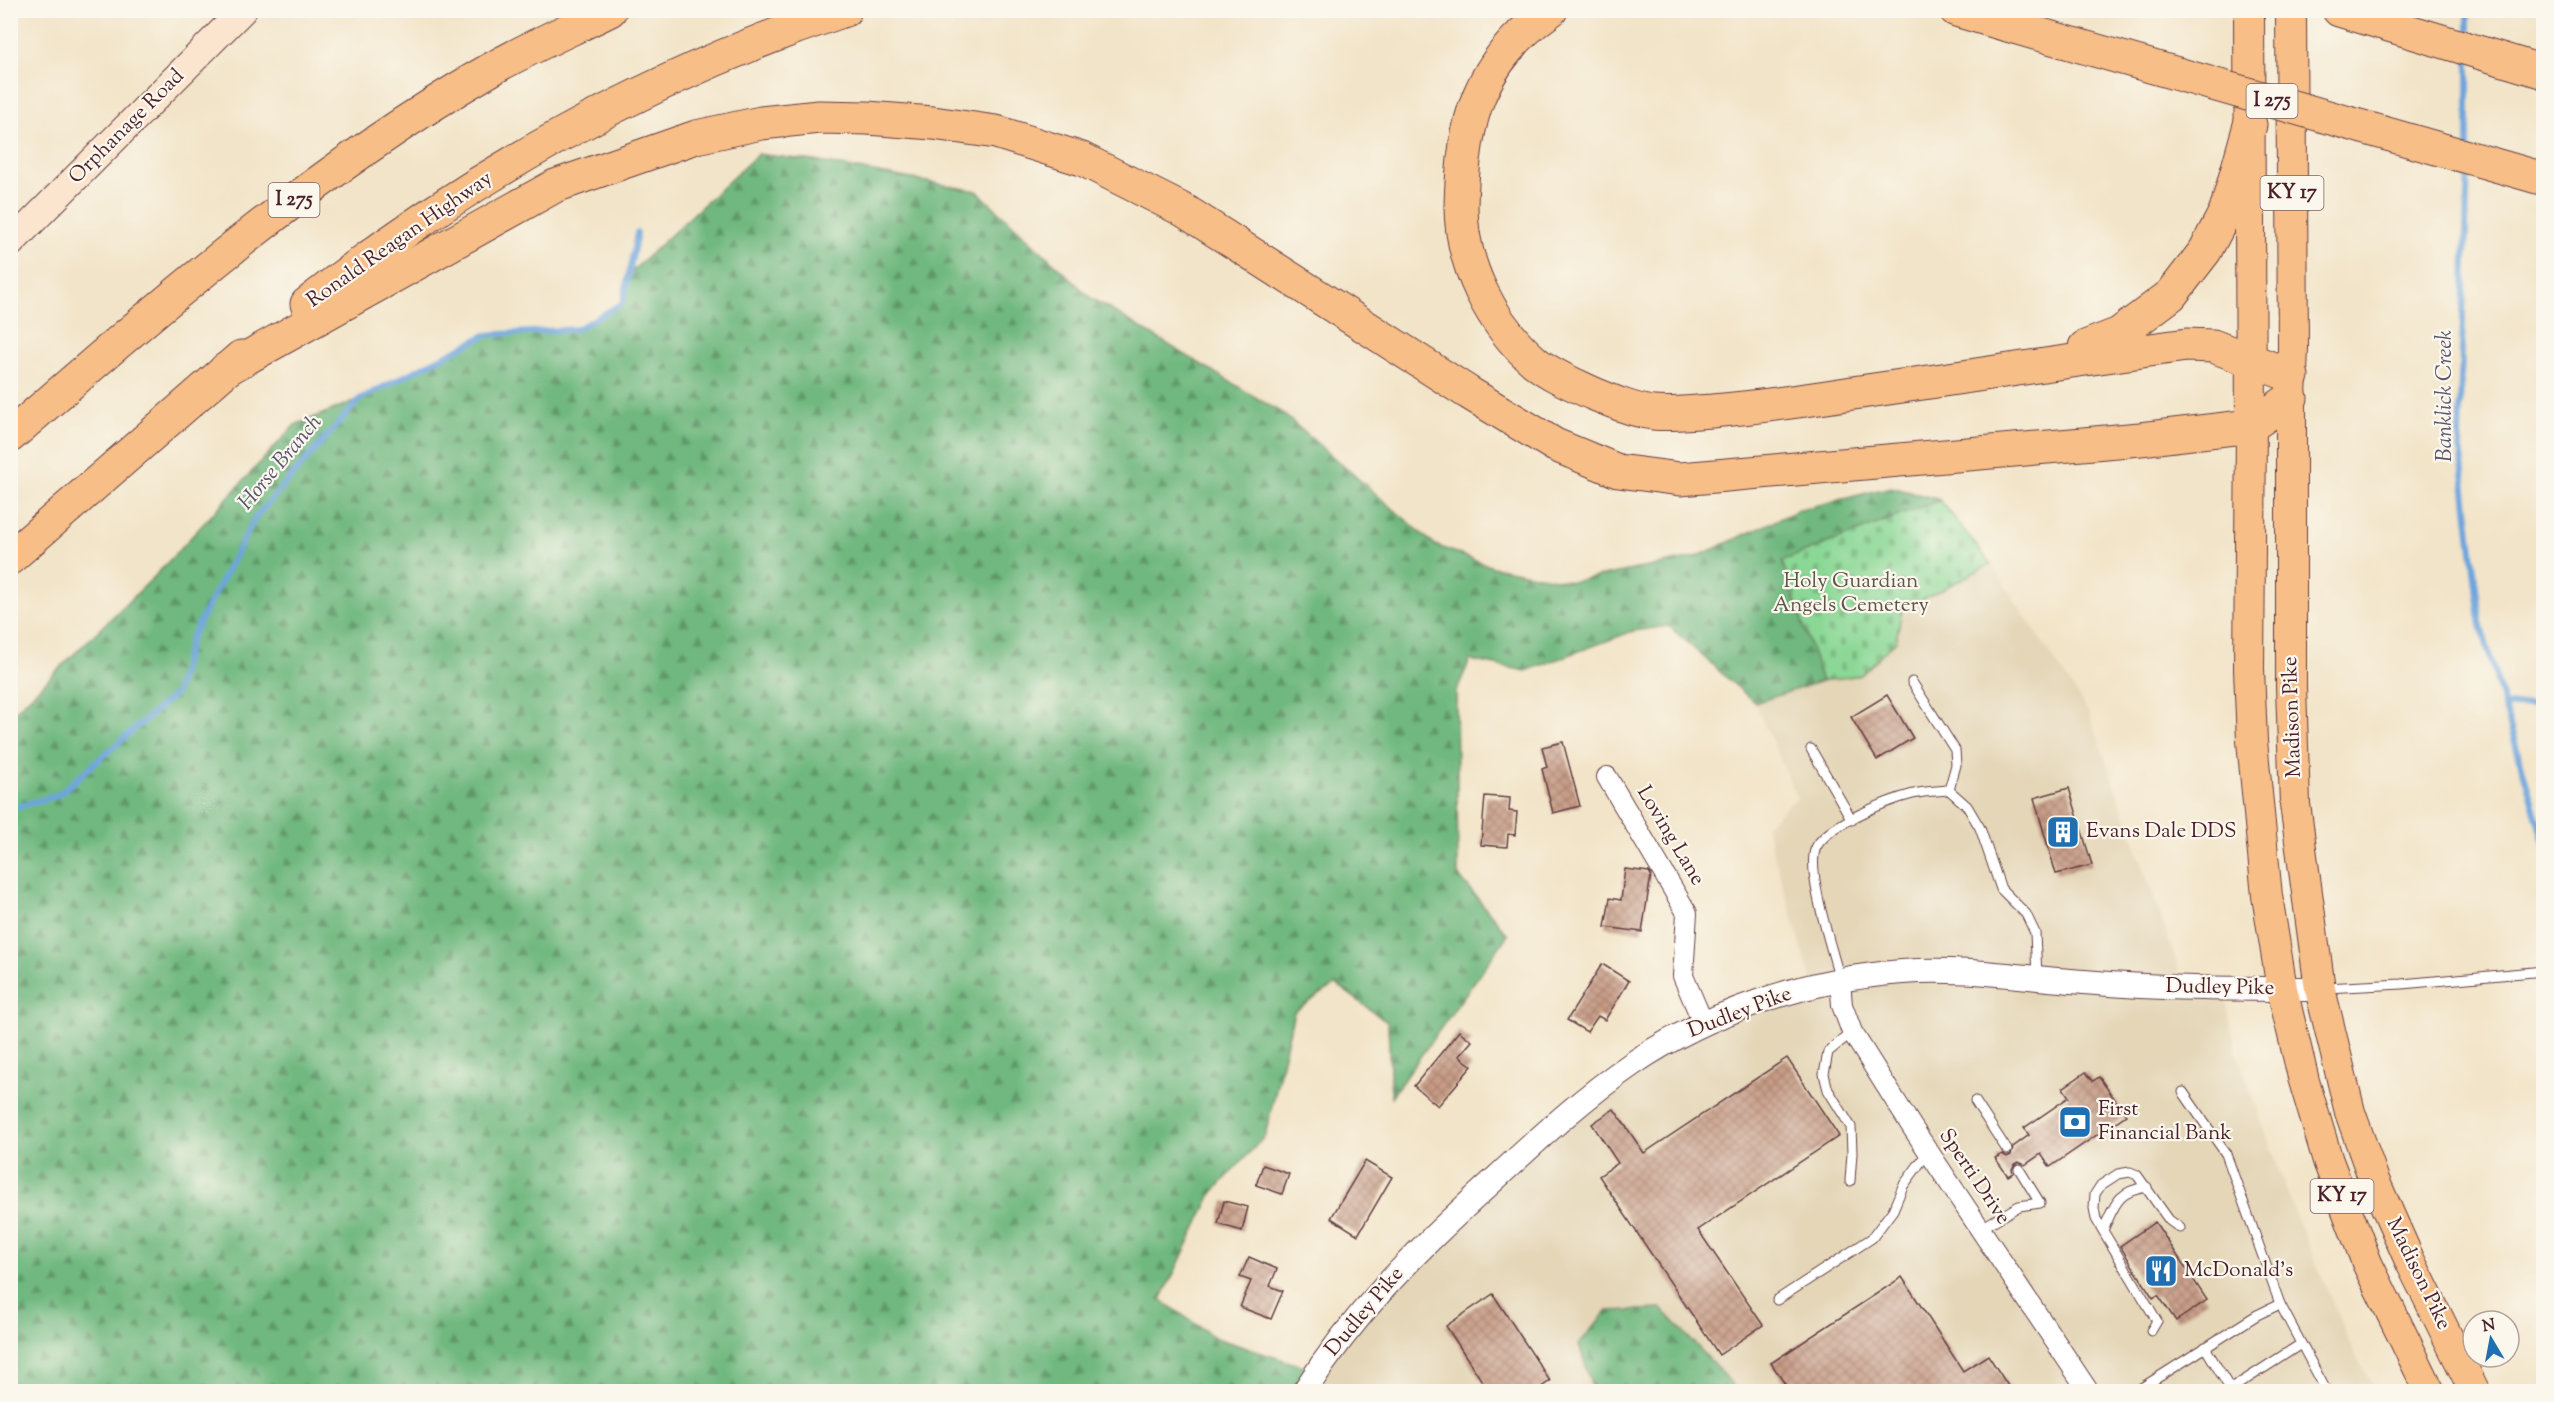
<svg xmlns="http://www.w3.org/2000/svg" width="2554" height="1402" viewBox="0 0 2554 1402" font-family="'Sorts Mill Goudy',serif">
  <defs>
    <pattern id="forest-firs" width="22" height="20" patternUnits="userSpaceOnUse" patternTransform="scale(1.5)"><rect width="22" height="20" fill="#70b87f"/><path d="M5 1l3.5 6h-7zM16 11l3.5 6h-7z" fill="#5e9568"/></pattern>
    <pattern id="cemetery-stones" width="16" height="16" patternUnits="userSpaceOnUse" patternTransform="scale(1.5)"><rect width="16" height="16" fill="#8bd896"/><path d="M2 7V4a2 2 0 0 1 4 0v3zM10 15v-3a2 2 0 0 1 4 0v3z" fill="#79b981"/></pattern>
    <pattern id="building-cross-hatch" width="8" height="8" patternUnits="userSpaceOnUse" patternTransform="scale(1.5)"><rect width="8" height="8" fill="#c89d87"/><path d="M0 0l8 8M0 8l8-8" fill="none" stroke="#a47f6f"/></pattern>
  </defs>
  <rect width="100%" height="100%" fill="#fbf7ec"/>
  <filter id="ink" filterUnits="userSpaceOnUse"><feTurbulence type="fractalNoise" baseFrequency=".0167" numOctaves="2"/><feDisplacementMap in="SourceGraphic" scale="12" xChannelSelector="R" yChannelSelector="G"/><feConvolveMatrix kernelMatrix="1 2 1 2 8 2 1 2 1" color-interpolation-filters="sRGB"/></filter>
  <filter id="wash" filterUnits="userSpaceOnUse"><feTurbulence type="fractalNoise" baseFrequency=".008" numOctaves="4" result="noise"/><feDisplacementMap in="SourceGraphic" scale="24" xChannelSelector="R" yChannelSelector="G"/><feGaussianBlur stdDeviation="1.35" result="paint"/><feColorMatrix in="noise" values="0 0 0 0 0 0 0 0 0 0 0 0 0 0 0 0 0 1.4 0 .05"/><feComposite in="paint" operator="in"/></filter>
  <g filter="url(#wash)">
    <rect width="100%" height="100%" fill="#f2e4c8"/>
    <polygon fill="#e4d6b7" points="1991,564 2089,713 2186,989 2224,989 2236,1050 2291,1203 2352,1349 2376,1391 1735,1391 1726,1377 1662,1309 1607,1311 1579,1344 1593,1391 1304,1392 1353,1321 1633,1063 1813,986 1765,825 1797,798 1755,703 1822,681 1861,675 1896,642 1902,610"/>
    <g fill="url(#forest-firs)" stroke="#5d6c55" stroke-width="1.5">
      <polygon points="758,154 814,161 977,191 1091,298 1282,413 1435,545 1493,567 1571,582 1694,558 1799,510 1891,487 1940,500 1782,561 1822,681 1755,703 1669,626 1633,631 1526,671 1470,660 1456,692 1458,875 1508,935 1391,1097 1388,1023 1336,984 1294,1012 1265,1136 1213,1192 1161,1300 1216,1338 1317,1371 1304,1391 11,1392 11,715 155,576 295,425 360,399 486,335 577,329 623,303 629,274"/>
      <polygon points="1662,1309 1726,1377 1735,1391 1593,1391 1579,1344 1607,1311"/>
    </g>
    <polygon fill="url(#cemetery-stones)" stroke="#6a7c60" stroke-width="1.5" points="1940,500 1991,564 1902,610 1896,641 1861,675 1822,681 1782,561"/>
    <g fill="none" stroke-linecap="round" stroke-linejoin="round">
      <g stroke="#6ea5dc" stroke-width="6">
        <polyline points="2468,40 2468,10"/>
        <polyline points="2468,148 2468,59"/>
        <polyline points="2468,167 2459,437 2480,622 2544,843"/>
        <polyline points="2504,706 2544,703"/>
        <polyline points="10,809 58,795 176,693 191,638 255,518 360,399 486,335 577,329 623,303 637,233"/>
      </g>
    </g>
    <g id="blocks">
      <g fill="url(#building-cross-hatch)">
        <polygon points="1887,695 1913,738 1877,760 1851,717"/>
        <polygon points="1563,742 1580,806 1553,813 1542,769 1547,767 1542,747"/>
        <polygon points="2069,788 2092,865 2056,874 2034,798"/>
        <polygon points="1485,796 1510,798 1509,811 1517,812 1515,835 1508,834 1507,847 1481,845"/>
        <polygon points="1625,869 1649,872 1651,875 1642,932 1605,927 1610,898 1621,900"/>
        <polygon points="1602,964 1629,981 1605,1020 1598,1016 1587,1032 1567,1020"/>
        <polygon points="1459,1031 1472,1041 1459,1056 1472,1066 1438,1106 1414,1086"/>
        <polygon points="1787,1058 1839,1136 1698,1230 1763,1325 1719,1355 1599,1176 1618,1163 1592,1124 1614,1109 1644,1153"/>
        <polygon points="2086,1072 2093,1081 2099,1077 2126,1115 2050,1167 2041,1154 2025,1165 2019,1162 2015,1164 2012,1169 2013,1173 2008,1176 1995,1158 2002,1154 2007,1157 2011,1155 2013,1147 2029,1135 2024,1128 2069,1097 2063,1088"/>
        <polygon points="1365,1161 1392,1177 1358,1235 1331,1218"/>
        <polygon points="1263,1165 1289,1174 1282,1194 1256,1185"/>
        <polygon points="1224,1201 1248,1207 1242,1231 1218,1224"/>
        <polygon points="2155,1222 2207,1300 2176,1321 2158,1295 2153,1298 2120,1246"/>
        <polygon points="1249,1257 1277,1269 1270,1286 1283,1291 1271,1319 1240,1307 1251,1281 1240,1277"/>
        <polygon points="1902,1277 1963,1371 1988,1355 2012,1392 1790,1392 1771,1363"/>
        <polygon points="1493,1294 1550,1381 1534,1392 1489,1392 1446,1326"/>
      </g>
    </g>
  </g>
  <g filter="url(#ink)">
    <use href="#blocks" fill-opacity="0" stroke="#633d43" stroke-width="1.5"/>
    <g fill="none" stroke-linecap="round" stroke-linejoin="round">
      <defs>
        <g id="service">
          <polyline points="1912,682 1955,750 1956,765 1949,790"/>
          <polyline points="1811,749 1852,820"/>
          <path d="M1840,980C1833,952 1807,875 1815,850C1823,826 1889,800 1913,794C1924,791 1938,791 1949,790L1967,806L1980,828L2001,889L2026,914L2035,933L2037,976"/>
          <polyline points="2325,988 2402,984 2544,971"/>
          <polyline points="2183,1092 2226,1154 2280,1304 2327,1392"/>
          <polyline points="1975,1101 2007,1150"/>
          <polyline points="1850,1181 1852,1153 1851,1127 1828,1090 1824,1074 1828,1052 1852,1032"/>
          <polyline points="1980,1229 2019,1206 2040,1203 2019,1169"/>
          <path d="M2103,1230C2115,1205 2117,1191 2147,1187"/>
          <polyline points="1777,1300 1872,1238 1893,1210 1903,1186 1928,1152"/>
          <polyline points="2151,1331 2157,1321 2096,1219 2094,1208 2095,1194 2101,1185 2118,1174 2130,1172 2137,1175 2169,1220 2180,1228"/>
          <polyline points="2205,1347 2232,1392"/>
          <polyline points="2231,1389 2301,1344"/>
          <polyline points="2135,1392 2257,1315 2280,1304"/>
        </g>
        <g id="minor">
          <polyline points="1607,777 1687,913 1683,976 1704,1025"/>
          <polyline points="1840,980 1842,1005 1852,1032 1912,1127 2089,1392"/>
        </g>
        <path id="tertiary" d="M1304,1392C1353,1314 1416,1251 1483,1190C1531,1146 1578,1101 1632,1064C1710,1011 1808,979 1902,972C1963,967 2024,978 2084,982C2163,989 2241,989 2320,989"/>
        <polyline id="secondary" points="10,244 243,10"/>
        <g id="primary">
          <polyline points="2249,10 2251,426 2249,669 2252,741 2267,896 2282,989 2304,1081 2328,1161 2367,1263 2430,1392"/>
          <polyline points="2291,10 2293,348 2291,398 2291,687 2295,804 2320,989 2350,1112 2374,1180 2410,1261 2475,1392"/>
        </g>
        <g id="motorway">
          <path d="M1551,10C1478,61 1463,121 1461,206C1461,264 1491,324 1535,362C1551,375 1573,384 1592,393C1611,401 1632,410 1653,413C1673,415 1692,412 1712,411C1757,407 1801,401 1846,394C1959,378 2073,360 2187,345L2213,346L2292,376"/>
          <polyline points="1956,10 2000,23"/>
          <polyline points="2339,10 2544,72"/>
          <path d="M307,304C467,177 651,75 845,10"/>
          <polyline points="2085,347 2119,334 2171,295 2205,251 2226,211 2250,125"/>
          <polyline points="225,370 555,186 696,137 761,123 819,117 867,118 933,123 996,132 1082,159 1185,211 1469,393 1555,445 1618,471 1680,479 2140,439 2251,426 2291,398"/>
          <path d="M10,436C162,304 313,172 488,71C527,48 570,30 610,10"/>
          <polyline points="10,558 241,357"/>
        </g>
      </defs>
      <use href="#service" stroke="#633d43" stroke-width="11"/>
      <use href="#minor" stroke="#633d43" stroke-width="22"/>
      <use href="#tertiary" stroke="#633d43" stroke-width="26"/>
      <use href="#secondary" stroke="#633d43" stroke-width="29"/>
      <use href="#primary" stroke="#633d43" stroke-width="32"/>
      <use href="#motorway" stroke="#633d43" stroke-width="35"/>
      <use href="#service" stroke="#fff" stroke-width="9"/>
      <use href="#minor" stroke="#fff" stroke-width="20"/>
      <use href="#tertiary" stroke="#fff" stroke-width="24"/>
      <use href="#secondary" stroke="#fce5cf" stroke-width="27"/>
      <use href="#primary" stroke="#f7be87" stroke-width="30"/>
      <use href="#motorway" stroke="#f7be87" stroke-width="33"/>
      <defs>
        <polyline id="motorway-bridge" points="2000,23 2544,179"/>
      </defs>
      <use href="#motorway-bridge" stroke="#633d43" stroke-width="35" stroke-linecap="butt"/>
      <use href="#motorway-bridge" stroke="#f7be87" stroke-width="33"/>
    </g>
  </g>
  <defs>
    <symbol id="building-square" viewBox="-11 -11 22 22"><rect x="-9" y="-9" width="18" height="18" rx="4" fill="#1f6fb2" stroke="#fbf7ec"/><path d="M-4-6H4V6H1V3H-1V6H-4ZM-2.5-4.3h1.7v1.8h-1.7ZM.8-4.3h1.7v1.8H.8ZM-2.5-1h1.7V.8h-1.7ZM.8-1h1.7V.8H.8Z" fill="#fff"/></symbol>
    <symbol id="bank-square" viewBox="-11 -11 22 22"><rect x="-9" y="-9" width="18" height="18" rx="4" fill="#1f6fb2" stroke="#fbf7ec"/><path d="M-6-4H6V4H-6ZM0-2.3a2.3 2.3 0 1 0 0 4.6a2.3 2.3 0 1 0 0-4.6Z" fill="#fff"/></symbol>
    <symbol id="restaurant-square" viewBox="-11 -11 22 22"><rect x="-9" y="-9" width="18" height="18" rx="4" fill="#1f6fb2" stroke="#fbf7ec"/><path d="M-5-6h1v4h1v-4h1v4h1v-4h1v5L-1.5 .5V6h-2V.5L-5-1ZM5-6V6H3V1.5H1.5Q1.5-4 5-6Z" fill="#fff"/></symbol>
  </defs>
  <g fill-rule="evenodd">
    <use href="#building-square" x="2044" y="813" width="38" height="38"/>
    <use href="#bank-square" x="2056" y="1103" width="38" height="38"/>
    <use href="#restaurant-square" x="2142" y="1252" width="38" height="38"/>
  </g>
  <g text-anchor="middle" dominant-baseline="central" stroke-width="4.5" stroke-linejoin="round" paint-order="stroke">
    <g fill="#fbf7ec" stroke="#7f6065" stroke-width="1.5">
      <rect x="2246.5" y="84" width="51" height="34" rx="4.5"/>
      <rect x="2260.5" y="176" width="63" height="34" rx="4.5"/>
      <rect x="268.5" y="183" width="51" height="34" rx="4.5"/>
      <rect x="2310.5" y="1179" width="63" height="34" rx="4.5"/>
    </g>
    <g font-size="20" font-weight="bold" fill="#4a1f2b">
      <text x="2272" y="101">I 275</text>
      <text x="2292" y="193">KY 17</text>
      <text x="294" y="200">I 275</text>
      <text x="2342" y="1196">KY 17</text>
    </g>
    <g font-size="21" fill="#4a1f2b" stroke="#fbf7ec">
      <text transform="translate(127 127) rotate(-45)">Orphanage Road</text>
      <text transform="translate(400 240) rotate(-35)">Ronald Reagan Highway</text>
      <text transform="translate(2293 717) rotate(-92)">Madison Pike</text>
      <text transform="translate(1670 836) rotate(59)">Loving Lane</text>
      <text transform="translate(2220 988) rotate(1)">Dudley Pike</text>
      <text transform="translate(1740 1013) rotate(-21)">Dudley Pike</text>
      <text transform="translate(1974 1177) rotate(56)">Sperti Drive</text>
      <text transform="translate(2418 1274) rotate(64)">Madison Pike</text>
      <text transform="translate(1365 1312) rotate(-50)">Dudley Pike</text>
    </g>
    <g font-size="21" fill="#5e564b" stroke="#fbf7ec">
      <text x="1851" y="582">Holy Guardian<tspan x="1851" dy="24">Angels Cemetery</tspan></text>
    </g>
    <g font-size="21" fill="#4a1f2b" stroke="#fbf7ec" text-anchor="start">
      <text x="2086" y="832">Evans Dale DDS</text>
      <text x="2098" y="1110">First<tspan x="2098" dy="24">Financial Bank</tspan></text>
      <text x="2184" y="1271">McDonald's</text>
    </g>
    <g font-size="22" font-style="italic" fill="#585572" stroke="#fbf7ec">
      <text transform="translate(2446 396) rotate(-90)">Banklick Creek</text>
      <text transform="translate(281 463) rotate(-50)">Horse Branch</text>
    </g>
  </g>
  <rect width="2554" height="1402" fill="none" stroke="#fbf7ec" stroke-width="36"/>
  <g transform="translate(2491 1339) rotate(350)"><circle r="28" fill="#fbf7ec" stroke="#b4a19f" stroke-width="1.5"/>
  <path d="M0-4.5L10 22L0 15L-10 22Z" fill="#1f6fb2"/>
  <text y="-9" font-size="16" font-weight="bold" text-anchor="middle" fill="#4a1f2b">N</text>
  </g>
</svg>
